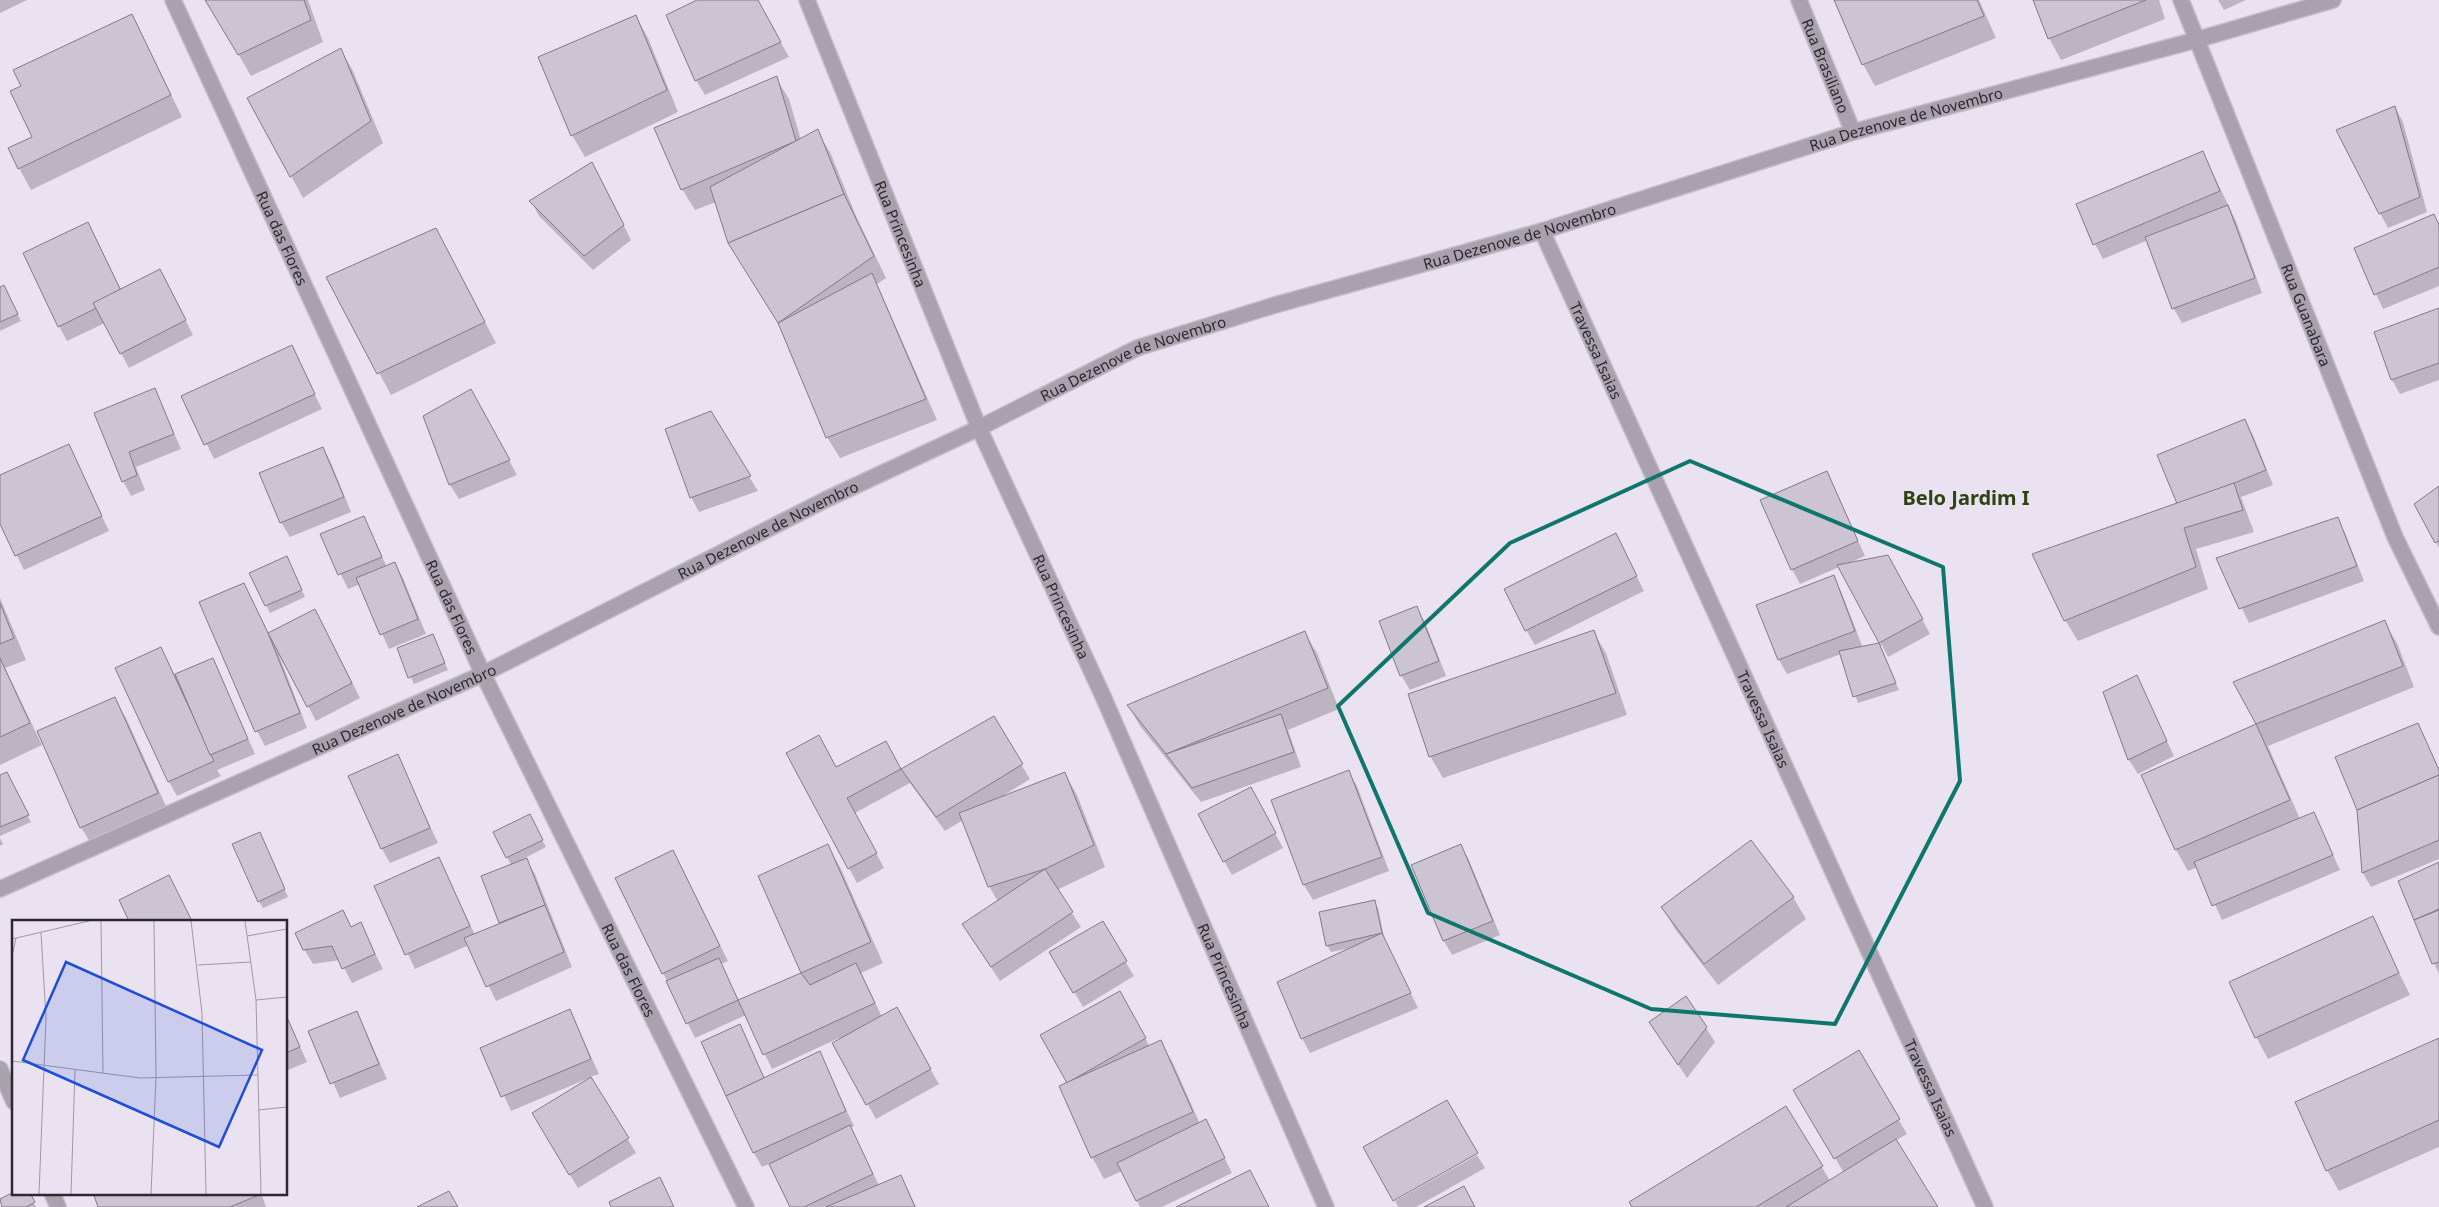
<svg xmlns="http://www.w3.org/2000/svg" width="2439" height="1207" viewBox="0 0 2439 1207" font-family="'Noto Sans',sans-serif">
  <rect width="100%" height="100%" fill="#ebe2f1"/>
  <g fill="#0003">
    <polygon points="0,0 27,0 0,13"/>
    <polygon points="207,0 308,0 323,42 251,76"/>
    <polygon points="700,0 757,0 789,57 705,95 696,80"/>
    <polygon points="1835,0 1979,0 1996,38 1875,86 1863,64"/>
    <polygon points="2034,0 2159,0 2165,19 2061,60 2049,38"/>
    <polygon points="2218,0 2246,0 2224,10"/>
    <polygon points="132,15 182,117 31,190 19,168 34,138 22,87"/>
    <polygon points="636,17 648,38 678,112 585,157 572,135"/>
    <polygon points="341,50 353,71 383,143 303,198 249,98"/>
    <polygon points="776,78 789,99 801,140 817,131 830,152 856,216 886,278 877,284 937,420 840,458 827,437 782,329 729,243 716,202 695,210 682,189"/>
    <polygon points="2395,107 2403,122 2427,212 2388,228 2380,213"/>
    <polygon points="2203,153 2236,221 2262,293 2182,323 2174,309 2148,240 2103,259 2095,244"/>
    <polygon points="600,178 631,240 593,270 539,216 531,201"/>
    <polygon points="2434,216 2439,225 2439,286 2383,309 2355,249"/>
    <polygon points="96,239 121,290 168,285 193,335 129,368 105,323 67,341 59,326"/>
    <polygon points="448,251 496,343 391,395 328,277"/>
    <polygon points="0,289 8,294 21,321 0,331"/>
    <polygon points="2439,309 2439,380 2400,394 2392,380"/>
    <polygon points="291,347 322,409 214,459 183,397"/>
    <polygon points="155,390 181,449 136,467 145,490 131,496 123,481 96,414"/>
    <polygon points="479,405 517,475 459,499 450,485 425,416"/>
    <polygon points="710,413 758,491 699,512 691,497"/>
    <polygon points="2245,421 2253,435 2273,485 2241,497 2254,532 2196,549 2208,589 2078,641 2065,620 2178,504"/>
    <polygon points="68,446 109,531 24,570 0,521 0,477"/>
    <polygon points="323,448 331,463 351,512 290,537 281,522"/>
    <polygon points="1827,472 1865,556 1849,563 1896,571 1930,634 1888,657 1882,645 1880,646 1899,690 1858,703 1841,654 1787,674 1779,660 1758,606 1833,577 1841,591 1863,648 1881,644 1839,567 1800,584 1792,569"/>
    <polygon points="2439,488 2439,548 2436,542"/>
    <polygon points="363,517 387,567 395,564 403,578 426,634 389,649 360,584 348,589 322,535"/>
    <polygon points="2337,519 2345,533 2364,581 2249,623 2218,559"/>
    <polygon points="1616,535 1644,591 1535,645 1526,630"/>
    <polygon points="290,565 305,597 270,613 251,574"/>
    <polygon points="244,585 269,634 323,625 360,698 316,721 280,654 279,655 307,728 265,746 257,731"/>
    <polygon points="0,598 26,660 5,668 42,745 0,765"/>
    <polygon points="1416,607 1425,622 1446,676 1410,690 1401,675"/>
    <polygon points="2384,622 2397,643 2414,687 2268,746 2300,819 2314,813 2340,870 2222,920 2198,867 2188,871 2176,850 2143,775 2257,725 2234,682"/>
    <polygon points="1593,631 1606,653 1627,715 1443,778 1430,756"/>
    <polygon points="1304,632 1317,653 1339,709 1288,730 1301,767 1201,802 1140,726 1128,705"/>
    <polygon points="432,635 448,670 414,684 398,649"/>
    <polygon points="160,648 175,676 213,660 255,754 217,770 221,776 177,796 169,782"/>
    <polygon points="2137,677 2174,756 2138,774 2129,760 2104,693"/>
    <polygon points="115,698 127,720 170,815 94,849 81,827"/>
    <polygon points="993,718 1030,779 1001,797 1065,774 1077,795 1105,867 1057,890 1081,927 1000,981 972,939 998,902 989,886 963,820 945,831 910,783 855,813 884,868 857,883 849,868 836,769 894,757 901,770"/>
    <polygon points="2418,725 2439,769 2439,859 2371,887 2363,873 2358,810"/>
    <polygon points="397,755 438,843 390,863 382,849"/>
    <polygon points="1348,771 1357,786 1389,871 1313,900 1304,885 1272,801"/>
    <polygon points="0,777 10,781 31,822 0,836"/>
    <polygon points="1259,803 1283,848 1232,875 1224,861"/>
    <polygon points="533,823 546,847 525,858 535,874 572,967 496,1001 469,945 415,969 376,887 438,858 475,935 501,923 482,876 511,865 495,833"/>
    <polygon points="0,838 3,844 0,846"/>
    <polygon points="263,841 288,897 263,908 259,901"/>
    <polygon points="1461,845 1469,860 1500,935 1452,955 1444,941 1412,865"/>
    <polygon points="828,846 840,867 883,963 861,973 882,1017 896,1009 939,1084 876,1119 834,1044 839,1040 839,1038 772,1069 746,1015 695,1038 617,879 673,852 728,961 721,964 739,1001 803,973 759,877"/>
    <polygon points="2439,863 2439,974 2399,882"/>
    <polygon points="1793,897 1806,919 1718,985 1675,929 1663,908"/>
    <polygon points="1374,901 1378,908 1385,941 1418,1008 1310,1053 1302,1038 1351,948 1331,952 1327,945"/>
    <polygon points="343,912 352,928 360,924 383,969 352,983 340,960 313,964 304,949"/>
    <polygon points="2372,918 2410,995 2268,1059 2256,1037"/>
    <polygon points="1102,923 1134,976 1083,1007 1051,953"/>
    <polygon points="1119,992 1150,1047 1161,1042 1173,1063 1200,1124 1206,1121 1232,1173 1162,1207 1140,1207 1122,1171 1104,1179 1092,1157 1068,1083"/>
    <polygon points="570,1011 599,1074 590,1077 636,1153 578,1188 542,1128 589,1078 511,1111 482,1048"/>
    <polygon points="357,1012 387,1079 340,1098 310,1032"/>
    <polygon points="286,1016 307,1062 286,1071"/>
    <polygon points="1650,1022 1706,1028 1715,1042 1687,1078"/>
    <polygon points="739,1026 765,1079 819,1053 854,1126 850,1128 879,1185 901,1176 916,1207 791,1207 771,1163 762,1167 754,1153"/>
    <polygon points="2439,1039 2439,1147 2339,1191 2327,1170"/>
    <polygon points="1859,1052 1907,1134 1895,1141 1936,1207 1633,1207 1822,1167 1830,1181 1844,1173 1795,1091"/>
    <polygon points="1477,1155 1485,1168 1416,1207 1398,1207 1395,1201"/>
    <polygon points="14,1193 28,1193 36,1207 4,1207 0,1201"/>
    <polygon points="94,1193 261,1193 266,1207 100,1207"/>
  </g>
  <g fill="#cdc4d3" stroke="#827a88">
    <polygon points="205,0 304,0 311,20 238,55"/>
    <polygon points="697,0 758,0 781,42 695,81 666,15"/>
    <polygon points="1834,0 1977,0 1984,16 1862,65"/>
    <polygon points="2033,0 2146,0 2048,39"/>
    <polygon points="132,14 171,95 18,169 8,148 32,137 10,91 21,86 13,70"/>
    <polygon points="636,15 667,90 571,136 538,57"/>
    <polygon points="341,48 371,121 290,177 247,98"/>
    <polygon points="777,76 796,141 681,190 654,128"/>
    <polygon points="2395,106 2420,197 2379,214 2336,130"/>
    <polygon points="818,129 844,194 728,243 710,187"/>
    <polygon points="2203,151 2220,191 2093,245 2076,204"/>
    <polygon points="592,162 624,225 584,256 529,201"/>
    <polygon points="844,194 874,256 778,323 728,243"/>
    <polygon points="2228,205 2255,278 2172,309 2145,237"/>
    <polygon points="2434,214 2439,225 2439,267 2374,295 2354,248"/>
    <polygon points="88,222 123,295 58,327 23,253"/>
    <polygon points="436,228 485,322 377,374 326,277"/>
    <polygon points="160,269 186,320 120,354 93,303"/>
    <polygon points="872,273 926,399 826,438 778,323"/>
    <polygon points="4,285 18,314 0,322 0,287"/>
    <polygon points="2439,308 2439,363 2391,380 2374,332"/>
    <polygon points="292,345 315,394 204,445 181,396"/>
    <polygon points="155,388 174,434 129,452 137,475 122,482 94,413"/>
    <polygon points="471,389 510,460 449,485 423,416"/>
    <polygon points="711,411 751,476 690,498 665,429"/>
    <polygon points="2245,419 2266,470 2178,506 2157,455"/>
    <polygon points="69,444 102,516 15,556 0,524 0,475"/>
    <polygon points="323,447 344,497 280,523 259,473"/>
    <polygon points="1827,471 1858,541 1791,570 1760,500"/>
    <polygon points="2234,483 2243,510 2184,528 2196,567 2064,621 2032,554"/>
    <polygon points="2439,486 2439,540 2435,543 2414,504"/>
    <polygon points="364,516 382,557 338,575 320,534"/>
    <polygon points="2338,517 2357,566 2239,609 2216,558"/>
    <polygon points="1616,533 1637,576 1525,631 1504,589"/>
    <polygon points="1888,555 1923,619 1879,643 1837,565"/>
    <polygon points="287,556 302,590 265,606 249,573"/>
    <polygon points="395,562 418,619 380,635 356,578"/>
    <polygon points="1834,575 1855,631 1778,660 1756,605"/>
    <polygon points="244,583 268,633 300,713 255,732 199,602"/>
    <polygon points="0,603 14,638 0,644"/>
    <polygon points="1417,606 1439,661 1400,676 1379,621"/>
    <polygon points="315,609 352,683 307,707 268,633"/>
    <polygon points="2385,620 2403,666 2256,724 2233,682"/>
    <polygon points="1594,630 1616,693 1429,757 1408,694"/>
    <polygon points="1305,631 1328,688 1166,754 1127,705"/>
    <polygon points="433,634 445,663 408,678 397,648"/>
    <polygon points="1879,643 1896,683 1853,697 1839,651"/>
    <polygon points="161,647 214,761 168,782 115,668"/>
    <polygon points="0,658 30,723 0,737"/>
    <polygon points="213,658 248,739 210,755 175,674"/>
    <polygon points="2137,675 2167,741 2128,760 2103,692"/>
    <polygon points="115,697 158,793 80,828 37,731"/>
    <polygon points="1281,714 1294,752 1192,788 1166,754"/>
    <polygon points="994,716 1023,764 936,817 901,769"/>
    <polygon points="2418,723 2439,770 2439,775 2357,810 2335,757"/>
    <polygon points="2256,724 2290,800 2175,850 2141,775"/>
    <polygon points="819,735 836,767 886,741 901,769 847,798 877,853 848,869 786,753"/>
    <polygon points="398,754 430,828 381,849 348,776"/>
    <polygon points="1349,770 1382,857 1303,885 1271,800"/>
    <polygon points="7,772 29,815 0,827 0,775"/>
    <polygon points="1065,772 1094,845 1045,869 988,887 959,813"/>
    <polygon points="2439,775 2439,840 2362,873 2357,810"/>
    <polygon points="1251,787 1276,833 1223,862 1198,814"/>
    <polygon points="2314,812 2333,855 2212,906 2194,862"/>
    <polygon points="530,814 543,840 506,858 493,832"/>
    <polygon points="260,832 285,889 258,902 232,844"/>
    <polygon points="1751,840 1794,897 1704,964 1661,907"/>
    <polygon points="828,844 871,942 801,973 758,876"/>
    <polygon points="1461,844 1493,921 1443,941 1411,865"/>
    <polygon points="673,850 720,946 662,974 615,878"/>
    <polygon points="439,857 470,926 405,955 374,886"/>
    <polygon points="527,858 545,905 499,923 481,876"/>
    <polygon points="2439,862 2439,909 2414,920 2398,881"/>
    <polygon points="1045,869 1073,912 991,967 962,924"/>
    <polygon points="169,875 192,921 129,921 119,900"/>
    <polygon points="1375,900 1382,933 1326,946 1319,912"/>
    <polygon points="545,905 564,952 486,987 464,938"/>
    <polygon points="343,910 351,927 361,922 375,954 342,969 332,946 303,950 295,933"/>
    <polygon points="2439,910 2439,962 2432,964 2414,920"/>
    <polygon points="2373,916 2399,973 2255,1038 2229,982"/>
    <polygon points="1103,921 1127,961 1073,993 1049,952"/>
    <polygon points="1382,933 1411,993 1301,1039 1277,982"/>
    <polygon points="719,958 738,1000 686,1024 666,981"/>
    <polygon points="856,963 875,1003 763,1055 738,1000 801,973 810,985"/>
    <polygon points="1120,991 1146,1038 1067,1083 1040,1035"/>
    <polygon points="1686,996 1707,1027 1678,1065 1649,1022"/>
    <polygon points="897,1007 931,1069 866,1105 832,1043"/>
    <polygon points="570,1009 591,1059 501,1097 480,1048"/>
    <polygon points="357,1011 379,1064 330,1084 308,1031"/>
    <polygon points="286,1015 300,1047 286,1053"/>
    <polygon points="740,1024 764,1078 726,1096 701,1042"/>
    <polygon points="2439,1038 2439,1120 2326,1171 2295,1102"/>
    <polygon points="1161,1040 1193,1112 1091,1158 1059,1086"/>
    <polygon points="1859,1050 1900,1119 1834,1159 1793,1090"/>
    <polygon points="820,1051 846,1111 753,1153 726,1096"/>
    <polygon points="591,1077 629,1138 569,1175 532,1113"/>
    <polygon points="1447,1100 1478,1153 1393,1201 1363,1147"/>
    <polygon points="1786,1106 1823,1166 1756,1207 1632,1207 1629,1202"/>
    <polygon points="1206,1119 1225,1158 1136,1201 1117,1163"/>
    <polygon points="850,1125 873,1174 804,1207 790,1207 769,1164"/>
    <polygon points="1896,1139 1938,1207 1786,1207"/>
    <polygon points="1250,1170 1269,1207 1176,1207"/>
    <polygon points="901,1175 915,1207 826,1207"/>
    <polygon points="660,1177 674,1207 611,1207 609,1202"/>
    <polygon points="1464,1186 1475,1207 1424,1207"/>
    <polygon points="449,1191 458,1207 417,1207"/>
    <polygon points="14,1192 30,1193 35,1202 26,1207 2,1207 0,1199"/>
    <polygon points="93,1193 258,1193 259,1195 230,1207 98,1207"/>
  </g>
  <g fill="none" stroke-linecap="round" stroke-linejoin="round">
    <defs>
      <g id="minor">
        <path id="s1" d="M173,0L483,674L746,1207"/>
        <path id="s2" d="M807,0L979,428L1102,694L1326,1207"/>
        <path id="s3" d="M1799,0L1853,132"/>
        <path id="s4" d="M2181,0L2395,537L2439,627"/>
        <path id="s5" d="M1542,231L1985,1207"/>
        <path id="s6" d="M0,889L483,674L827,499L979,428L1137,348L1275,305L1542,231L1853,132L2196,40L2333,0"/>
        <polyline points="0,1069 14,1102"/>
        <polyline points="52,1193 58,1207"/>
      </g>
    </defs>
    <use href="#minor" stroke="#c5bdca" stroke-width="18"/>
    <use href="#minor" stroke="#a9a1ad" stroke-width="15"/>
  </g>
  <path fill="none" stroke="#0f766e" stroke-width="4" stroke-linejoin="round" d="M1690,461L1943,567L1960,781L1835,1024L1651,1009L1428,913L1338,706L1510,543Z"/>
  <g text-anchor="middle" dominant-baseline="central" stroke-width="5" stroke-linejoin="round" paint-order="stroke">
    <g font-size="15" fill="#2c292e" stroke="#ebe2f1">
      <text stroke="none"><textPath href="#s3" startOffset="71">Rua Brasiliano</textPath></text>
      <text stroke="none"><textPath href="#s6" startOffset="2062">Rua Dezenove de Novembro</textPath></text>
      <text stroke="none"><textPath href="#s2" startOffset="252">Rua Princesinha</textPath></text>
      <text stroke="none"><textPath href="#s6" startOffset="1658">Rua Dezenove de Novembro</textPath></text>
      <text stroke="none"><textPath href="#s1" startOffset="262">Rua das Flores</textPath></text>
      <text stroke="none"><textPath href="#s4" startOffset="339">Rua Guanabara</textPath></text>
      <text stroke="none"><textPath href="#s5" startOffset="131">Travessa Isaias</textPath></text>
      <text stroke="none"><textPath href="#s6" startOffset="1252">Rua Dezenove de Novembro</textPath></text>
      <text stroke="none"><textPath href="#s6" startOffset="848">Rua Dezenove de Novembro</textPath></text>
      <text stroke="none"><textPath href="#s2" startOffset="658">Rua Princesinha</textPath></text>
      <text stroke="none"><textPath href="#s1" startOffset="668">Rua das Flores</textPath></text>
      <text stroke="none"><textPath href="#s6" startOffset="442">Rua Dezenove de Novembro</textPath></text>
      <text stroke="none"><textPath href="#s5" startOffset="536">Travessa Isaias</textPath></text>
      <text stroke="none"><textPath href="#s1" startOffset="1072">Rua das Flores</textPath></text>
      <text stroke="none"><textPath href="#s2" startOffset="1062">Rua Princesinha</textPath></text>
      <text stroke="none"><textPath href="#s5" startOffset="941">Travessa Isaias</textPath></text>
    </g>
    <g font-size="20" font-weight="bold" fill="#2d4412" stroke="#ebe2f1">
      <text x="1966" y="497">Belo Jardim I</text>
    </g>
  </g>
  <g transform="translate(12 920)">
    <rect width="275" height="275" fill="#ebe2f1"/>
    <path fill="none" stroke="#9f98a3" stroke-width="1" d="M89,1L91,153M179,1L190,93L194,274M233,1L244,80L249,274M235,16L275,9M0,19L77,1M0,36L4,18M186,45L239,42M244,80L275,77M0,141L128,158L245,155M246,190L275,187M27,274L34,98L29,13M59,274L63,150M139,274L144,157L142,1"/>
    <path fill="#1d4ed8" fill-opacity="0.15" stroke="#1d4ed8" stroke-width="2.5" d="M54,42L250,130L207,227L11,140Z"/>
    <rect width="275" height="275" fill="none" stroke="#2c292e" stroke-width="2.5"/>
  </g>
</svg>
